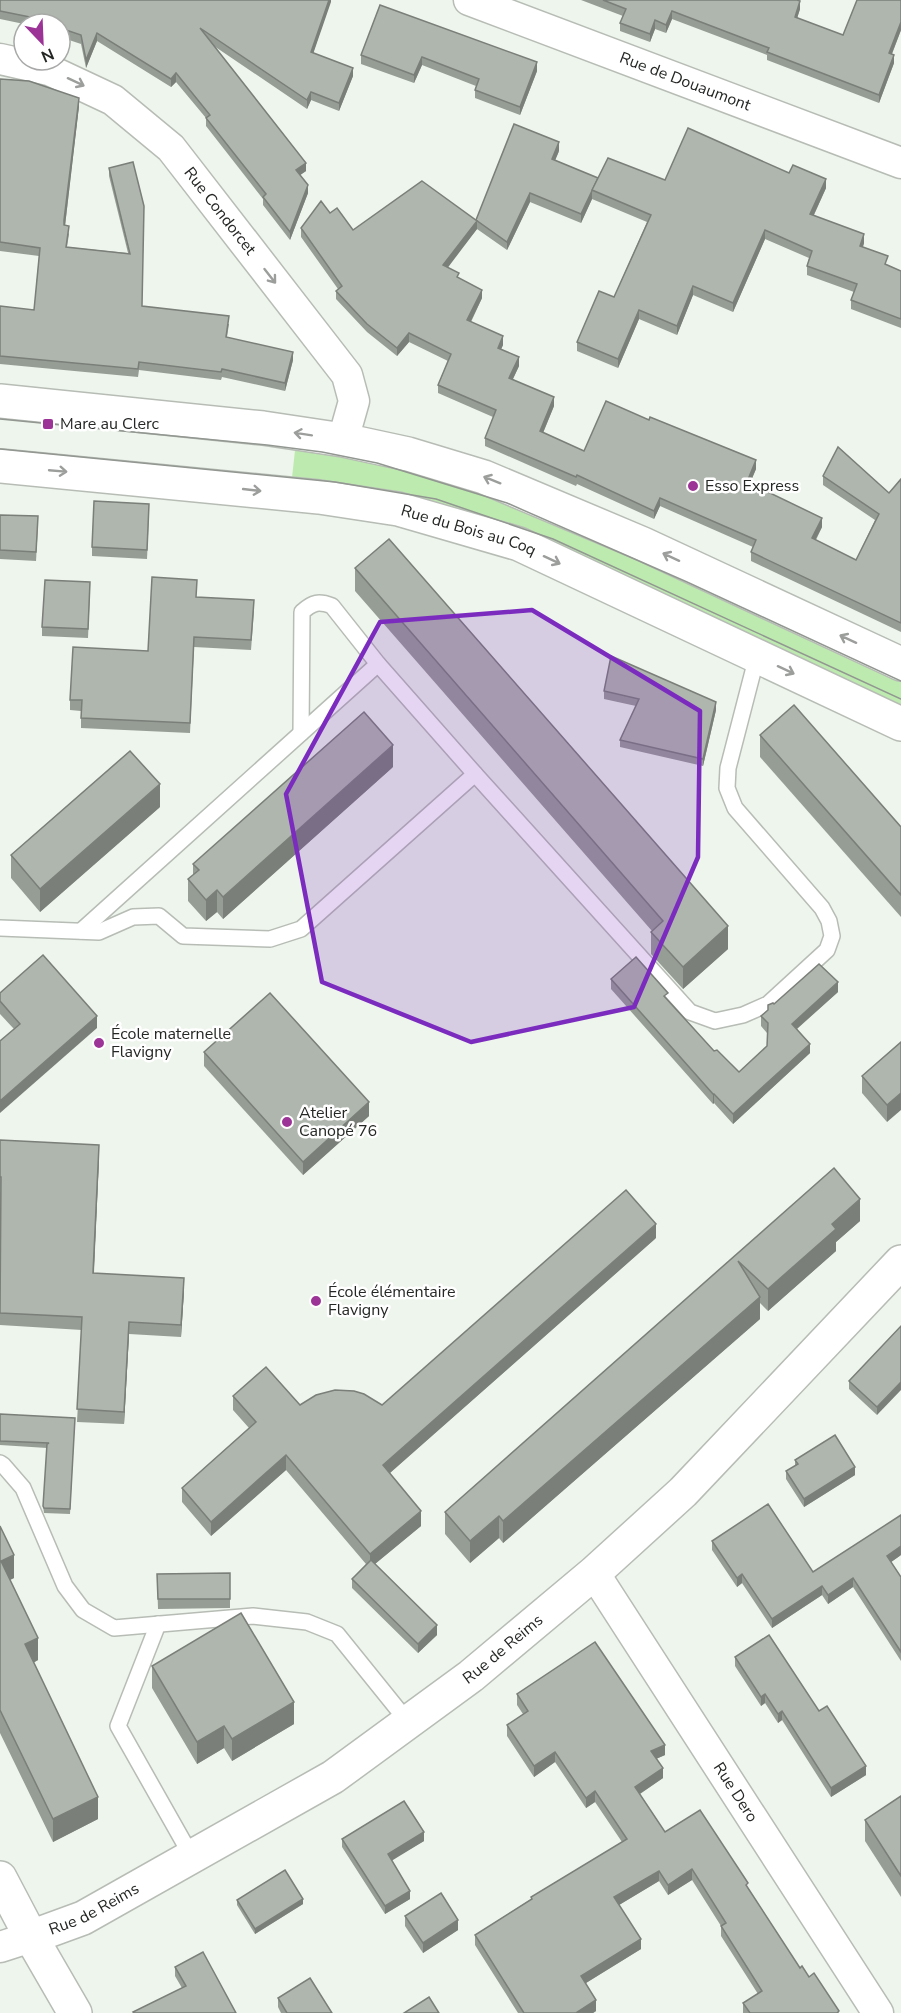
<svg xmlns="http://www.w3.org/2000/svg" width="901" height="2013" viewBox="0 0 901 2013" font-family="'Nunito Sans',sans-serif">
  <rect width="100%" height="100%" fill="#eef5ec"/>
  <polygon fill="#bdebaf" points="296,441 455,478 901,672 901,712 704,616 291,487"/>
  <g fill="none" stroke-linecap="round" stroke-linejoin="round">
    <defs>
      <g id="service">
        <path d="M301,733L302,612C313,602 319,601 332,606L378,664"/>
        <polyline points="0,928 99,932 133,917 159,916 183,936 270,939 301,929 475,774 690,1012 715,1021 743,1015 768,1004 827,950 832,936 829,921 822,908 735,808 727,788 728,768 757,656"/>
        <polyline points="81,931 378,664 475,774"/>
        <polyline points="0,1463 3,1465 23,1488 65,1586 83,1610 114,1628 253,1616 307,1622 337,1634 408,1722"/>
        <polyline points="158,1624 118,1726 192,1857"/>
      </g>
      <g id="minor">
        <path id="s1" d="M469,0L901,163"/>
        <path id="s2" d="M0,59L49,70L113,100L171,148L347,375L354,401L343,440"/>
        <path id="s3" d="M594,1573L878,2013"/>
        <polyline points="0,1947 31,1937"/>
      </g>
      <g id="tertiary">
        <polyline points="0,1878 31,1937 75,2013"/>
        <path id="s4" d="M31,1937L83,1918L333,1777L471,1676L594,1573L683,1492L901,1262"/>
      </g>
      <g id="secondary">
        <polyline points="0,401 263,428 343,440 408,454 484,477 643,544 901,664"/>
        <path id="s5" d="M0,466L319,497L398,509L519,544L901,724"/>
      </g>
    </defs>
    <use href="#service" stroke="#b7bdb5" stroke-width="18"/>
    <use href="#minor" stroke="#b7bdb5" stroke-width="33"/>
    <use href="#tertiary" stroke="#b7bdb5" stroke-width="36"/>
    <use href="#secondary" stroke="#b7bdb5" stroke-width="36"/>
    <use href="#service" stroke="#fff" stroke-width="15"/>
    <use href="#minor" stroke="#fff" stroke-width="30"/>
    <use href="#tertiary" stroke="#fff" stroke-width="33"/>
    <use href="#secondary" stroke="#fff" stroke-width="33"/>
    <g stroke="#929791" stroke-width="1.5">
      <polyline points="0,419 267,445 322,452 377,463 507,503 687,582 901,681"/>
      <polyline points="0,449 335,482 436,499 553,539 901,699"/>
    </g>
  </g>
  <g fill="#969d95">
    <polygon points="0,0 331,0 313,53 353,76 339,111 311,100 307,109 214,46 306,171 300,175 308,193 290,240 263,205 263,199 206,126 206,118 176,82 171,87 97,41 86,68 81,44 60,37 60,24 24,24 0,19"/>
    <polygon points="581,0 797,0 800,9 797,18 843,35 901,0 901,30 892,54 894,63 879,103 767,60 767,55 672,19 666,33 655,29 650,42 620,31 620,23 623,16"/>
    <polygon points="380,5 537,71 520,115 475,98 475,90 476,86 422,65 414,83 361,64 361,55"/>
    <polygon points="0,79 79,106 65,226 69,234 67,247 128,253 109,176 109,168 142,306 229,324 227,337 293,360 285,391 222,377 221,380 139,370 138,377 0,364 0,306 34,310 39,256 0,251"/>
    <polygon points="559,151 555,160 598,178 665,180 789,173 826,188 814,215 864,243 863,247 887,265 901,271 901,328 851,309 851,300 854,292 807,275 807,266 809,258 765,239 733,312 693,295 677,335 639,319 618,368 577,351 577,342 614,297 647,222 592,199 581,223 530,202 507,250 477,229 447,267 482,298 471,322 503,345 501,349 519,366 513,379 554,406 543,433 584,451 756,469 750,483 822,527 816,540 856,560 875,520 823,485 823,476 889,493 901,479 901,632 751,561 751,552 753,547 660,506 654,519 577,484 576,486 485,446 485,438 493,417 438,393 438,385 448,361 409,342 397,356 367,332 336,299 336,291 338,289 301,237 301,228 330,213 353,230 476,220"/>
    <polygon points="149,514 147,559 92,556 92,547"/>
    <polygon points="0,515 38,526 36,561 0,559"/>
    <polygon points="355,568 728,949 683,989 651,954 651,932 652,931 355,591"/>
    <polygon points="90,592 88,638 42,636 42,627"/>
    <polygon points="196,597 254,611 251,650 194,647 190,733 81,728 81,711 70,710 70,700 148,651"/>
    <polygon points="604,691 716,710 703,766 620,747 620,740 636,706 604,699"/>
    <polygon points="760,735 901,827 901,917 760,757"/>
    <polygon points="393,767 223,919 217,912 206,921 188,901 188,879 193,875 193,864"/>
    <polygon points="160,807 40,912 11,878 11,855"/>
    <polygon points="611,979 668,1001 714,1051 739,1072 767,1046 767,1033 761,1026 761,1016 774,1004 838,992 797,1029 810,1053 733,1124 714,1103 713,1104 611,989"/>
    <polygon points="0,993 97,1028 14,1029 0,1014"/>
    <polygon points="901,1042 887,1122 862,1093 862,1076"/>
    <polygon points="204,1052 369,1116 303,1175 204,1066"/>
    <polygon points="0,1140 99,1158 94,1273 184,1291 181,1337 129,1334 124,1424 77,1422 82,1330 0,1325"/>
    <polygon points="834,1168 860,1221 836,1242 836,1251 768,1311 760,1303 760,1319 503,1543 499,1538 470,1563 445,1534 445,1512"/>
    <polygon points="656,1238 390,1473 421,1526 375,1564 437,1635 418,1653 352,1588 352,1579 366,1564 286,1470 211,1536 182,1502 182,1488 249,1428 233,1410 233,1396 300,1405 382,1405"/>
    <polygon points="901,1326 877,1415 849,1389 849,1381"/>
    <polygon points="0,1414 75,1418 70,1514 44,1513 43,1506 47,1448 0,1445"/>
    <polygon points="795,1460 855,1475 804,1507 786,1479 786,1471 795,1466"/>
    <polygon points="0,1526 14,1578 10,1580 38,1660 33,1663 98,1819 53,1842 0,1733"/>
    <polygon points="712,1541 813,1572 901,1555 891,1562 901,1577 901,1661 853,1587 828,1604 822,1595 772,1628 742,1583 737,1587 712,1550"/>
    <polygon points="230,1573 230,1608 158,1609 157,1574"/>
    <polygon points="735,1657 819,1711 866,1775 831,1797 782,1720 778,1723 765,1703 761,1706 735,1666"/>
    <polygon points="152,1666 294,1724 232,1761 224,1748 197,1764 152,1688"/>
    <polygon points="517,1694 665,1755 656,1759 663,1778 640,1794 665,1832 748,1888 800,1968 839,2013 743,2013 743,2003 758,1994 721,1936 721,1926 692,1880 668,1895 659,1881 619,1905 641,1949 586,1983 596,2011 593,2013 518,2013 475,1945 475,1935 531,1899 531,1897 622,1842 595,1802 586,1808 555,1762 534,1777 507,1736 507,1725 523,1714 517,1705"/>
    <polygon points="901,1796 901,1897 865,1841 865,1820"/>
    <polygon points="342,1839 424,1841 391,1860 410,1899 385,1914 342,1847"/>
    <polygon points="237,1900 303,1904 255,1934 237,1905"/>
    <polygon points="405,1916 458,1930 423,1953 405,1926"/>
    <polygon points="175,1967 236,2013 133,2013 133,2012 182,1988 175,1976"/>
    <polygon points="278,1998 332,2013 281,2013 278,2007"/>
  </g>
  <g fill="#7a7f79">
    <polygon points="329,0 331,0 331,2 311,60 311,52"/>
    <polygon points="800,1 800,9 795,25 795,17"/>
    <polygon points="672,11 672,19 666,33 666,25"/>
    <polygon points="655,20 655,29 650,42 650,34"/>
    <polygon points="901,22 901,30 889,61 889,53"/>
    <polygon points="97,33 97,41 86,68 86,60"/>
    <polygon points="894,55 894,63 879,103 879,95"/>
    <polygon points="422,57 422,65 414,83 414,75"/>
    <polygon points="537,62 537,71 520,115 520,107"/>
    <polygon points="353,68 353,76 339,111 339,103"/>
    <polygon points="176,73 176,82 171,87 171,79"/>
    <polygon points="311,92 311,100 307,109 307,100"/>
    <polygon points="79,98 79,106 64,234 64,220"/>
    <polygon points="559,142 559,151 552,168 552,159"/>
    <polygon points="306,163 306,171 296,178 296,170"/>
    <polygon points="826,179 826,188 810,223 810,214"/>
    <polygon points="308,185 308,193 290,240 290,232"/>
    <polygon points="592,190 592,199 581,223 581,214"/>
    <polygon points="530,193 530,202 507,250 507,242"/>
    <polygon points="477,221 477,229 443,274 443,265"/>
    <polygon points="765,230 765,239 733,312 733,303"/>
    <polygon points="864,234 864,243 860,255 860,246"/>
    <polygon points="693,286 693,295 677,335 677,326"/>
    <polygon points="482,290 482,298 467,329 467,320"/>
    <polygon points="639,310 639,319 618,368 618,359"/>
    <polygon points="409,333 409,342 397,356 397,348"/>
    <polygon points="503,336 503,345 498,356 498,348"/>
    <polygon points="293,352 293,360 285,391 285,383"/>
    <polygon points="519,357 519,366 509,387 509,378"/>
    <polygon points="554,397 554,406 540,440 540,431"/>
    <polygon points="756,460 756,469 747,490 747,482"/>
    <polygon points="660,498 660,506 654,519 654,511"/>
    <polygon points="822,518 822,527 812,546 812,538"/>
    <polygon points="716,702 716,710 703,766 703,759"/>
    <polygon points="393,745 393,767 223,919 223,897"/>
    <polygon points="160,784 160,807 40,912 40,889"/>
    <polygon points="217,890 217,912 206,921 206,900"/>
    <polygon points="728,926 728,949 683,989 683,967"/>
    <polygon points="838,982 838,992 792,1033 792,1024"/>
    <polygon points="97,1016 97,1028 0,1113 0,1101"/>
    <polygon points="810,1044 810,1053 733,1124 733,1114"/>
    <polygon points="901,1093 901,1110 887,1122 887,1105"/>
    <polygon points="713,1094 714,1094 714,1103 713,1104"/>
    <polygon points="369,1102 369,1116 303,1175 303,1162"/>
    <polygon points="99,1145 99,1158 93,1286 93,1273"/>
    <polygon points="860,1199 860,1221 836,1242 836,1251 768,1311 768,1289 832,1224"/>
    <polygon points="656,1224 656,1238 383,1479 383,1465"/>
    <polygon points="184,1278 184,1291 181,1337 181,1325"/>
    <polygon points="760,1297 760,1319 503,1543 503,1521"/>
    <polygon points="129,1322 129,1334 124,1424 124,1412"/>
    <polygon points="901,1382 901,1390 877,1415 877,1407"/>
    <polygon points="286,1455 286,1470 211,1536 211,1522"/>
    <polygon points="855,1467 855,1475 804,1507 804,1499"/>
    <polygon points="421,1511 421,1526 370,1568 370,1554"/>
    <polygon points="499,1516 499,1538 470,1563 470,1541"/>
    <polygon points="901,1546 901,1555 887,1565 887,1556"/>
    <polygon points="14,1555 14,1578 1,1584 1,1561"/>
    <polygon points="742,1574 742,1583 737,1587 737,1578"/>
    <polygon points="853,1578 853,1587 828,1604 828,1595"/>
    <polygon points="822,1586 822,1595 772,1628 772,1619"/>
    <polygon points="437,1625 437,1635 418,1653 418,1644"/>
    <polygon points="38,1638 38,1660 25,1667 25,1644"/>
    <polygon points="765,1694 765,1703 761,1706 761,1697"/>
    <polygon points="294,1702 294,1724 232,1761 232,1739"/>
    <polygon points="782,1711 782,1720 778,1723 778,1714"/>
    <polygon points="224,1726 224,1748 197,1764 197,1742"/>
    <polygon points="665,1745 665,1755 651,1761 651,1751"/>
    <polygon points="555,1752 555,1762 534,1777 534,1766"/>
    <polygon points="866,1766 866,1775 831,1797 831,1788"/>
    <polygon points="663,1768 663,1778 635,1797 635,1787"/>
    <polygon points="595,1791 595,1802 586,1808 586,1798"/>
    <polygon points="98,1797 98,1819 53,1842 53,1819"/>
    <polygon points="424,1832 424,1841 388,1863 388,1854"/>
    <polygon points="692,1869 692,1880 668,1895 668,1885"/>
    <polygon points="659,1871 659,1881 614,1908 614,1897"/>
    <polygon points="410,1891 410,1899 385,1914 385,1906"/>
    <polygon points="303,1899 303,1904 255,1934 255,1929"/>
    <polygon points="458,1920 458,1930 423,1953 423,1943"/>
    <polygon points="641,1939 641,1949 581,1986 581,1976"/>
    <polygon points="596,2000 596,2011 593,2013 576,2013"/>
  </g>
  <g fill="#afb6ad" stroke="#7a7f79" stroke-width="1.5">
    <polygon points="0,0 329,0 311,52 353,68 339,103 311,92 307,100 200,28 306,163 296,170 308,185 290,232 263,197 266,194 206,118 210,115 176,73 171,79 97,33 86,60 81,35 60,28 60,24 54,24 55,22 0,11"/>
    <polygon points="603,0 797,0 800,1 795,17 843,35 857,0 901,0 901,22 889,53 894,55 879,95 767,52 769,48 672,11 666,25 655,20 650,34 620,23 626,9"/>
    <polygon points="380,5 537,62 520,107 475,90 479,79 422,57 414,75 361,55"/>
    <polygon points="0,79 29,81 79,98 64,220 64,225 69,226 66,247 130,254 109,168 133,162 144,206 142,306 229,316 226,337 293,352 285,383 222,369 221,372 139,362 138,369 0,356 0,306 34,310 40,248 0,242"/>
    <polygon points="514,124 559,142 552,159 598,178 581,214 530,193 507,242 476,220"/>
    <polygon points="688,128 789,173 793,165 826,179 810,214 864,234 860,246 888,256 885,264 901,271 901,319 851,300 857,284 807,266 812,251 765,230 733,303 693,286 677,326 639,310 618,359 577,342 599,291 614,297 651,215 592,190 608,158 665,180"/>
    <polygon points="422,181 477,221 443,265 459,273 457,277 482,290 467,320 503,336 498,348 519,357 509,378 554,397 540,431 584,451 606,401 649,420 650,417 756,460 747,482 822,518 812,538 856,560 879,514 823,476 838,447 889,493 901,479 901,623 751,552 756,540 660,498 654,511 577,475 576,477 485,438 496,410 438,385 451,354 409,333 397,348 367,324 336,291 342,286 301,228 321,201 330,213 337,208 353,230"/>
    <polygon points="94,501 149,504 147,550 92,547"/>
    <polygon points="0,515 38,516 36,552 0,550"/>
    <polygon points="389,539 728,926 683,967 651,932 663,921 355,568"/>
    <polygon points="152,577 197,580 196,597 254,600 251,640 194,637 190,723 81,718 82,700 70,700 73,647 148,651"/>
    <polygon points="45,580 90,582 88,629 42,627"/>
    <polygon points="611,656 716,702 703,759 620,740 639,699 604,691"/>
    <polygon points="794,705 901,827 901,895 760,735"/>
    <polygon points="364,712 393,745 223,897 217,890 206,900 188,879 199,870 193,864"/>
    <polygon points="130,751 160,784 40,889 11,855"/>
    <polygon points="43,955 97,1016 0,1101 0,1041 20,1024 0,1001 0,993"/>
    <polygon points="636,957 668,993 664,996 714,1051 717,1050 739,1072 767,1046 768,1023 761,1016 768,1010 768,1005 773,1003 774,1004 819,964 838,982 792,1024 810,1044 733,1114 714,1094 713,1094 611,979"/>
    <polygon points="270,993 369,1102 303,1162 204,1052"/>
    <polygon points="901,1042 901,1093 887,1105 862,1076"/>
    <polygon points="0,1140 99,1145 93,1273 184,1278 181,1325 129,1322 124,1412 77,1409 82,1317 0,1313 1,1177 0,1177"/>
    <polygon points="834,1168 860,1199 832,1224 836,1229 768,1289 738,1261 760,1297 503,1521 499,1516 470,1541 445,1512"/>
    <polygon points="626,1190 656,1224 383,1465 421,1511 370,1554 286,1455 211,1522 182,1488 256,1422 233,1396 266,1367 300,1405 316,1395 335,1390 354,1391 364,1394 382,1405"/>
    <polygon points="901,1326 901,1382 877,1407 849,1381"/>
    <polygon points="0,1414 75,1418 70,1509 44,1508 43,1506 47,1444 49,1443 0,1441"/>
    <polygon points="835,1435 855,1467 804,1499 786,1471 798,1464 795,1460"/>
    <polygon points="768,1504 813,1572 901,1515 901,1546 887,1556 901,1577 901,1652 853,1578 828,1595 822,1586 772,1619 742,1574 737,1578 712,1541"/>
    <polygon points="0,1526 14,1555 1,1561 38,1638 25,1644 98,1797 53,1819 0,1710"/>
    <polygon points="371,1560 437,1625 418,1644 352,1579"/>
    <polygon points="230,1573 230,1599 158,1599 157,1574"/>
    <polygon points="241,1613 294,1702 232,1739 224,1726 197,1742 152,1666"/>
    <polygon points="769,1635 819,1711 827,1706 866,1766 831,1788 782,1711 778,1714 765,1694 761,1697 735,1657"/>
    <polygon points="595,1642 665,1745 651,1751 663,1768 635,1787 665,1832 700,1810 748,1883 746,1885 800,1968 802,1966 809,1977 814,1973 839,2011 837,2013 750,2013 743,2003 762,1991 721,1926 726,1923 692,1869 668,1885 659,1871 614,1897 641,1939 581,1976 596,2000 576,2013 524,2013 475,1935 532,1899 531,1897 627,1839 595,1791 586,1798 555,1752 534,1766 507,1725 528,1711 517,1694"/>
    <polygon points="901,1796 901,1876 865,1820"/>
    <polygon points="404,1801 424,1832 388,1854 410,1891 385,1906 342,1839"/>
    <polygon points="285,1870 303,1899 255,1929 237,1900"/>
    <polygon points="441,1893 458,1920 423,1943 405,1916"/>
    <polygon points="203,1952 236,2013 134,2013 133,2012 186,1986 175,1967"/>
    <polygon points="310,1978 332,2013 287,2013 278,1998"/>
    <polygon points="429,1997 439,2013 404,2013"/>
  </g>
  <defs><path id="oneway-shaft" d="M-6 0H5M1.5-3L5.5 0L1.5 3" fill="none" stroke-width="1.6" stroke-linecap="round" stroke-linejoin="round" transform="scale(1.5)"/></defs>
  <g stroke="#9c9e9c">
    <use href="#oneway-shaft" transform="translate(76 82) rotate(25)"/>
    <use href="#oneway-shaft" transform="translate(270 276) rotate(52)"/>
    <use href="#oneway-shaft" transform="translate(303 434) rotate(-171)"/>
    <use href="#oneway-shaft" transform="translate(58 471) rotate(5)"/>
    <use href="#oneway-shaft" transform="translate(492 480) rotate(-158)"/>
    <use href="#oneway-shaft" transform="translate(252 490) rotate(6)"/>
    <use href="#oneway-shaft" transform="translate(671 557) rotate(-155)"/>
    <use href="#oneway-shaft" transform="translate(552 560) rotate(25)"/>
    <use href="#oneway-shaft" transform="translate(848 639) rotate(-155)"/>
    <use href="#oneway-shaft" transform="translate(786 670) rotate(25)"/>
  </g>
  <path fill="#7b2cbf" fill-opacity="0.2" stroke="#7b2cbf" stroke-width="4.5" stroke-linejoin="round" d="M532,610L700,711L698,857L634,1007L471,1042L322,982L286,794L380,622Z"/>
  <g fill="#9c3396" stroke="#fff" stroke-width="2">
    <rect x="42" y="418" width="12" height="12" rx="3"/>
    <circle cx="693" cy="486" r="6"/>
    <circle cx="99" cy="1043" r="6"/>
    <circle cx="287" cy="1122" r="6"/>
    <circle cx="316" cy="1301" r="6"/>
  </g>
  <g text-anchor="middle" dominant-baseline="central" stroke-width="5" stroke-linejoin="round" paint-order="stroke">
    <g font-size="16" fill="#242724" stroke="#fff">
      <text stroke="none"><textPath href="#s1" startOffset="231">Rue de Douaumont</textPath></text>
      <text stroke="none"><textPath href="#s2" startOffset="276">Rue Condorcet</textPath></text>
      <text stroke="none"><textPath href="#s5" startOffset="474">Rue du Bois au Coq</textPath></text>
      <text stroke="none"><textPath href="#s4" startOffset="555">Rue de Reims</textPath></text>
      <text stroke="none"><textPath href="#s3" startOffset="261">Rue Dero</textPath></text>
      <text stroke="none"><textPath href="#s4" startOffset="69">Rue de Reims</textPath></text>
    </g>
    <g font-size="16" fill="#242724" stroke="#fff" text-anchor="start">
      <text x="60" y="424">Mare au Clerc</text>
      <text x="705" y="486">Esso Express</text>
      <text x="111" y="1034">École maternelle<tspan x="111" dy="18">Flavigny</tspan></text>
      <text x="299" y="1113">Atelier<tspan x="299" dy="18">Canopé 76</tspan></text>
      <text x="328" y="1292">École élémentaire<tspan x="328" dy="18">Flavigny</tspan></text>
    </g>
  </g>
  <g transform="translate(42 42) rotate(157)"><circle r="28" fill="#ffffff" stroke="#a7a9a7" stroke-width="1.5"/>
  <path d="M0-4.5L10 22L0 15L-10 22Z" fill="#9c3396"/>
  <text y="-9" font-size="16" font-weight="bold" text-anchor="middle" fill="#242724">N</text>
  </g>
</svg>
